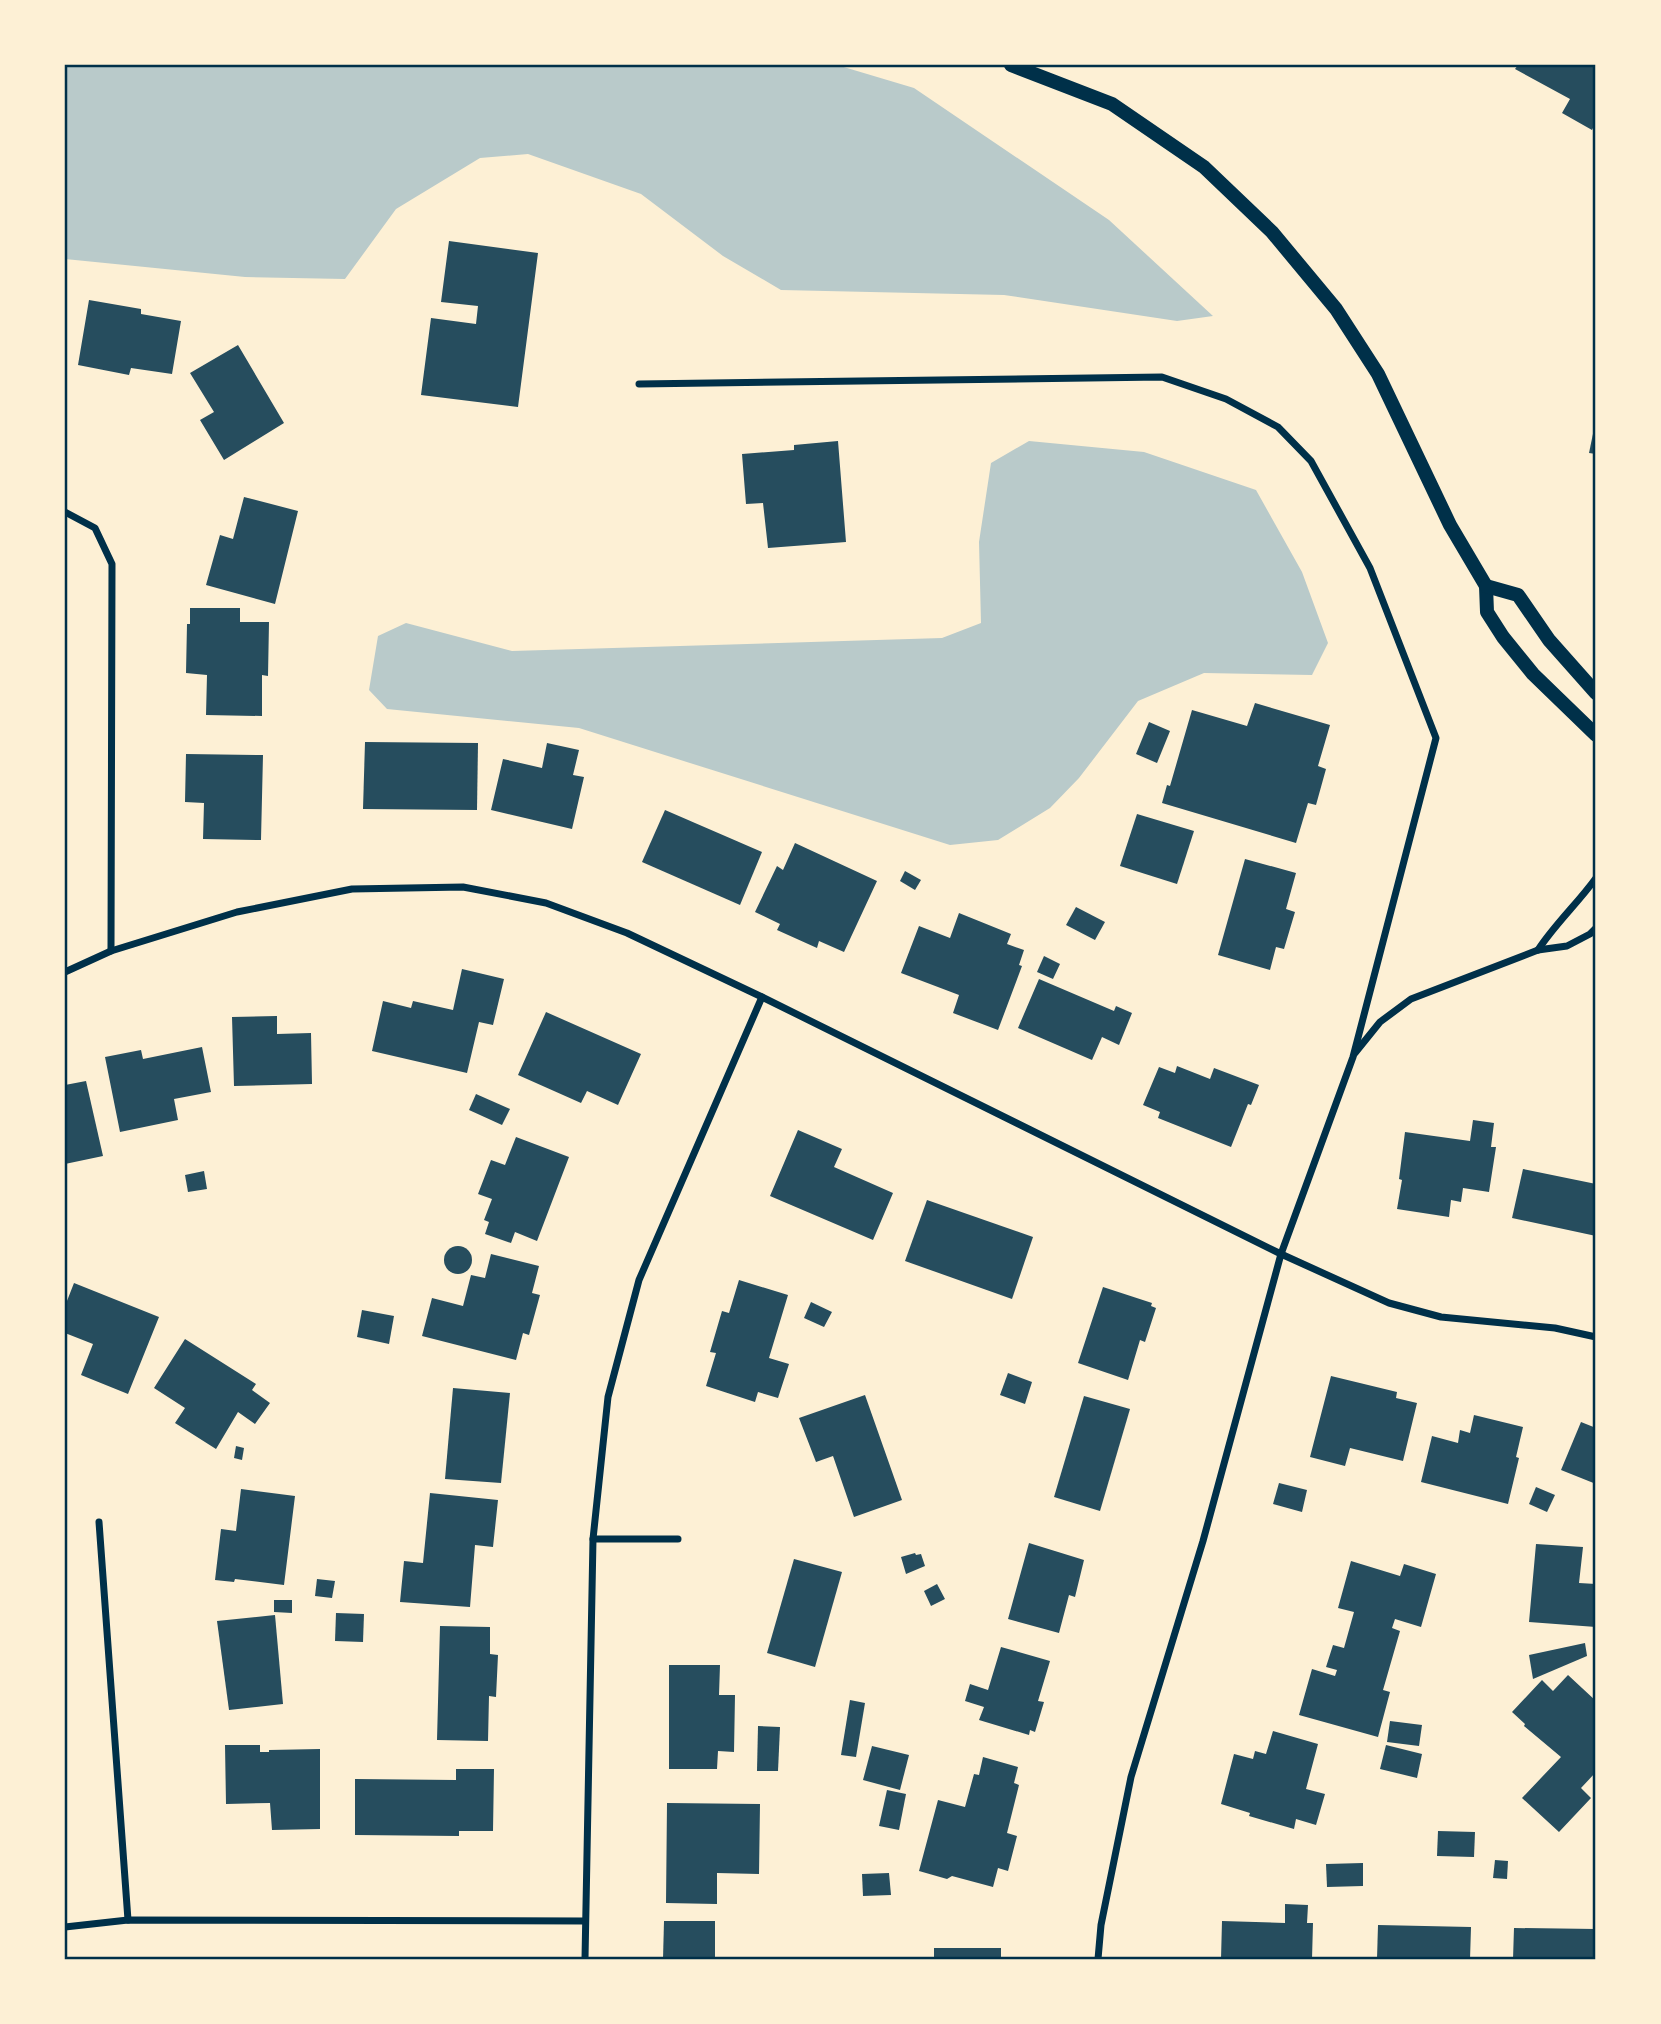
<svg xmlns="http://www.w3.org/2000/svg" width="1661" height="2024" viewBox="0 0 1661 2024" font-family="Karla,sans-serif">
  <rect width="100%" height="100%" fill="#fdf0d5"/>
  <g fill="#b9caca">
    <polygon points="65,65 837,65 914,88 1109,220 1213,316 1177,321 1004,295 781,290 723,256 641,194 528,154 480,158 396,209 345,279 245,277 65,259"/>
    <polygon points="1029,441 1144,452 1256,490 1302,572 1328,643 1312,675 1204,673 1138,701 1079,778 1050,808 998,840 950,845 579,728 387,709 369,690 378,636 406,623 512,651 942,638 981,623 979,542 991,463"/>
  </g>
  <g fill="#264d5e">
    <polygon points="1518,65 1596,65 1596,122 1592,130 1562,113 1570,99 1515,69"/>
    <polygon points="449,241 538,253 518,407 421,395 431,318 476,324 478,306 441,302"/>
    <polygon points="89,300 141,309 141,314 181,321 172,374 131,368 129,375 78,365"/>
    <polygon points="238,345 284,423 224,460 200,420 214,412 190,373"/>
    <polygon points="1595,424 1596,424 1596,454 1589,453"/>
    <polygon points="838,441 846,542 768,548 763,503 746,504 742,454 794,450 794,445"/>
    <polygon points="244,497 298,511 275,604 206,585 220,535 233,539"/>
    <polygon points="190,608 240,608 240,622 269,622 268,676 262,675 262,716 206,715 207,675 186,673 187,624 190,624"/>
    <polygon points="1255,703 1330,725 1318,766 1326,769 1316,805 1308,803 1296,843 1162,803 1167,785 1170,786 1192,710 1247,726"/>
    <polygon points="1149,722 1170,731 1157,763 1136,754"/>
    <polygon points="365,742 478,743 477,810 363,809"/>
    <polygon points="547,743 579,750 573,775 584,777 572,829 491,810 503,759 542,768"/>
    <polygon points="186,754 263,755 261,840 203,839 204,803 185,802"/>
    <polygon points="665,810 762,852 740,905 642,862"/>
    <polygon points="1137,814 1194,831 1177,884 1120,866"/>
    <polygon points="795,843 877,881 844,952 819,941 817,948 777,930 780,924 755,912 777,866 783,870"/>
    <polygon points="1245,859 1296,873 1286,909 1295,912 1284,949 1276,947 1270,970 1218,955"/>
    <polygon points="905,871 921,880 915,890 900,881"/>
    <polygon points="1076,907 1105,922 1095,940 1066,925"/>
    <polygon points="959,913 1011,934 1007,944 1024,950 1019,965 1022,966 998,1030 953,1013 959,995 901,973 919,926 950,938"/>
    <polygon points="1044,956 1060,964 1053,979 1037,972"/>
    <polygon points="462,969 504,979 493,1025 479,1022 467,1073 372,1051 383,1001 411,1008 413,1001 453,1010"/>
    <polygon points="1039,979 1114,1011 1116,1006 1132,1013 1119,1045 1102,1037 1092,1060 1018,1028"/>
    <polygon points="546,1012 641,1054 618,1105 587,1091 581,1103 518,1075"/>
    <polygon points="277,1016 277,1034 311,1033 312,1084 234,1086 232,1017"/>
    <polygon points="202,1047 211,1092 174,1099 178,1120 120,1132 105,1057 141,1050 143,1059"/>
    <polygon points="1177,1066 1210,1079 1214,1068 1259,1085 1251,1105 1248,1104 1231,1147 1158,1118 1160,1112 1143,1105 1159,1067 1175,1073"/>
    <polygon points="86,1081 103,1156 65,1164 65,1085"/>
    <polygon points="476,1094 510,1109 502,1125 469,1110"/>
    <polygon points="1473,1120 1494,1123 1491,1147 1496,1147 1489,1192 1463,1188 1461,1202 1451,1200 1449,1217 1397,1209 1402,1180 1399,1179 1405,1132 1470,1141"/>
    <polygon points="798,1130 842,1149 834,1167 893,1193 873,1240 770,1196"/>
    <polygon points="516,1137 569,1157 537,1241 515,1232 511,1243 485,1234 489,1222 484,1220 492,1199 478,1194 491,1160 505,1165"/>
    <polygon points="1523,1169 1596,1184 1596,1236 1512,1218"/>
    <polygon points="204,1171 207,1189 188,1192 185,1175"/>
    <polygon points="927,1200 1033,1237 1012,1299 905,1261"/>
    <circle cx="458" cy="1260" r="14"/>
    <polygon points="491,1254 539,1266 532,1293 540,1295 529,1335 523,1333 516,1360 422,1336 432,1298 463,1306 471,1275 485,1278"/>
    <polygon points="739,1280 788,1295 769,1358 789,1364 778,1398 758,1392 755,1402 706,1386 716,1353 710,1352 722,1311 729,1313"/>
    <polygon points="74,1283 159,1317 128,1394 81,1375 93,1344 65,1333 65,1306"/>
    <polygon points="1103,1287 1152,1303 1151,1306 1156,1308 1145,1342 1140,1340 1128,1380 1078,1363"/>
    <polygon points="811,1302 832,1312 824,1327 804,1318"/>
    <polygon points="362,1310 394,1316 389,1344 357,1337"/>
    <polygon points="185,1339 256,1384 252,1390 270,1403 255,1424 238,1412 216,1449 175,1423 185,1408 154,1388"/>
    <polygon points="1008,1373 1032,1382 1025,1404 1000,1395"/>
    <polygon points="1331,1376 1397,1392 1396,1398 1417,1403 1403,1461 1350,1448 1345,1466 1310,1457"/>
    <polygon points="453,1388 510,1393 501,1483 445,1479"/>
    <polygon points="865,1395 902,1500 854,1517 833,1456 816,1462 799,1418"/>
    <polygon points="1084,1396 1130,1409 1100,1511 1054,1497"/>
    <polygon points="1474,1415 1523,1427 1516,1457 1519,1458 1508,1504 1421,1482 1432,1436 1458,1443 1460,1430 1470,1433"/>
    <polygon points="1581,1422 1596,1428 1596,1484 1561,1470"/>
    <polygon points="236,1446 244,1448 242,1460 234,1458"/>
    <polygon points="1279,1483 1307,1490 1302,1512 1273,1504"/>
    <polygon points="1536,1487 1555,1495 1547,1512 1529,1504"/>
    <polygon points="241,1489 295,1496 284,1585 235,1579 234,1582 215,1580 221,1529 236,1531"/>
    <polygon points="430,1493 498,1500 493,1547 475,1545 470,1607 400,1602 404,1561 423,1563"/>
    <polygon points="1029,1543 1084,1560 1075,1597 1069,1595 1059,1633 1008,1619"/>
    <polygon points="1536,1544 1583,1547 1579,1583 1596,1584 1596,1627 1529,1622"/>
    <polygon points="915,1553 916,1555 921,1554 925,1566 906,1574 901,1557"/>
    <polygon points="794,1559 842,1572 815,1667 767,1653"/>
    <polygon points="1351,1561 1400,1576 1404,1564 1436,1574 1421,1627 1395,1619 1392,1628 1400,1631 1383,1690 1390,1692 1378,1737 1299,1715 1312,1669 1335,1676 1337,1670 1326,1667 1333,1645 1344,1648 1354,1612 1338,1608"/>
    <polygon points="317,1579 335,1581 332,1598 315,1596"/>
    <polygon points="937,1584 945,1599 931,1606 924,1591"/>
    <polygon points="274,1600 292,1600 292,1613 274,1612"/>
    <polygon points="336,1613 364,1614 363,1642 335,1641"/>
    <polygon points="275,1615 283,1704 229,1710 217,1621"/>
    <polygon points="440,1626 490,1627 490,1654 498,1655 496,1697 489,1696 488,1741 437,1740"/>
    <polygon points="1585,1643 1587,1656 1533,1679 1529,1655"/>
    <polygon points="1001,1647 1050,1661 1038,1701 1044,1702 1035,1732 1030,1730 1029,1735 979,1720 984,1707 965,1701 970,1684 988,1690"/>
    <polygon points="669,1665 720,1665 719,1695 735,1695 734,1752 718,1751 717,1769 669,1769"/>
    <polygon points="1568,1675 1596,1701 1596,1772 1581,1788 1591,1798 1559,1832 1522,1798 1561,1757 1524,1726 1525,1724 1512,1712 1542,1680 1553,1691"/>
    <polygon points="850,1700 865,1703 856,1757 841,1755"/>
    <polygon points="1390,1721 1422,1725 1419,1746 1387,1742"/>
    <polygon points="758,1726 780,1727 778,1771 757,1771"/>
    <polygon points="1273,1731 1318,1744 1306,1789 1325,1794 1316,1825 1296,1819 1294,1829 1249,1816 1250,1813 1221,1804 1234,1754 1253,1759 1255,1751 1266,1754"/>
    <polygon points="225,1745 260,1745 260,1752 269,1752 269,1750 320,1749 320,1829 272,1830 270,1803 226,1804"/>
    <polygon points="1386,1745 1422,1754 1417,1778 1380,1769"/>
    <polygon points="872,1746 909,1755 900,1790 863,1780"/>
    <polygon points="983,1757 1018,1767 1014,1783 1019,1785 1007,1833 1017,1836 1008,1871 998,1868 993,1887 952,1876 947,1879 919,1871 938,1800 965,1807 974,1774 979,1775"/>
    <polygon points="456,1769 494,1769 493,1831 459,1831 459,1836 355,1835 355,1779 456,1780"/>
    <polygon points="887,1790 906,1794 899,1830 879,1826"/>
    <polygon points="667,1803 760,1804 759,1874 717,1873 717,1904 666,1903"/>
    <polygon points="1438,1831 1475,1832 1474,1857 1437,1856"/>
    <polygon points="1495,1860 1508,1861 1507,1879 1493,1878"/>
    <polygon points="1363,1863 1363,1886 1327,1887 1326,1864"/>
    <polygon points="889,1873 891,1895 863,1896 862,1874"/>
    <polygon points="1285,1904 1308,1905 1307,1923 1313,1923 1312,1959 1221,1959 1222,1921 1285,1923"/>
    <polygon points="664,1921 715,1921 715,1959 663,1959"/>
    <polygon points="1378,1925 1471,1927 1470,1959 1377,1959"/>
    <polygon points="1514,1928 1596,1929 1596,1959 1513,1959"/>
    <rect x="934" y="1948" width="67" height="11"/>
  </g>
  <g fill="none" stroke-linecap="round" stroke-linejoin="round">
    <g stroke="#003049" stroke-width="7">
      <polyline points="639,384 1162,377 1226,399 1278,427 1311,461 1370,568 1436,738 1353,1057 1281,1254 1203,1541 1131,1777 1101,1925 1098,1959"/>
      <polyline points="65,512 95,528 112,564 111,951"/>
      <path d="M1538,950C1555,924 1578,903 1596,878"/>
      <polyline points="65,972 111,951 237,912 352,889 463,887 546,903 627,933 762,997 1281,1254 1389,1303 1441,1317 1555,1328 1596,1337"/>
      <polyline points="1355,1053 1380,1022 1411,999 1538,950 1567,946 1590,934 1596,928"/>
      <polyline points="99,1522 128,1920"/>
      <polyline points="593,1539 678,1539"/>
      <polyline points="65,1927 128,1920 585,1921"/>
      <polyline points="585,1959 593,1539 608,1397 639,1280 762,997"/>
    </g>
    <g stroke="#003049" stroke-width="14">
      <polyline points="1011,65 1112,104 1204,167 1272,232 1336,309 1378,374 1450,525 1486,586 1487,612 1503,637 1533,674 1596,735"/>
      <polyline points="1486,586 1518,595 1549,640 1596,693"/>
    </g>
  </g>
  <rect width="1661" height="2024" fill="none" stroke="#fdf0d5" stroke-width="133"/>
  <rect x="66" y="66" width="1528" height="1892" fill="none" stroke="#003049" stroke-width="2.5"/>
</svg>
